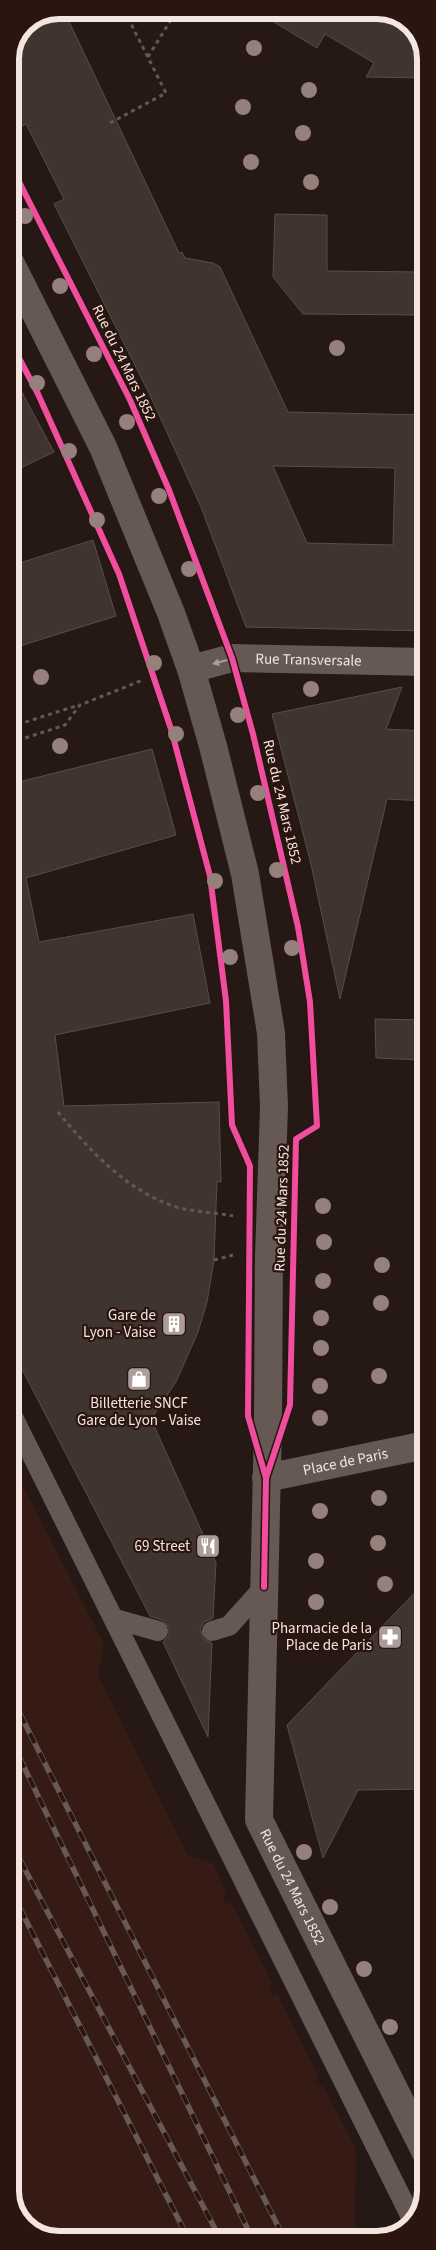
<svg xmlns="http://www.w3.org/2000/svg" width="436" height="2250" viewBox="0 0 436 2250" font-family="'Source Sans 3',sans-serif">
  <rect width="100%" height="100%" fill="#251815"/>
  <polygon fill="#351b14" points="10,1460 104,1644 98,1675 188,1856 213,1863 227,1895 223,1897 227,1904 231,1902 274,1986 269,1988 273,1996 277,1994 319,2077 315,2080 319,2087 323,2085 356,2149 355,2240 53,2240 24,2226 10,2198"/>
  <g fill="#403431" stroke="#594d4a" fill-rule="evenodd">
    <polygon points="254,10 383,10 412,24 426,52 426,78 366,77 374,63 325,34 317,48"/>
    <path d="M64,11L179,253L182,252L185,258L213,263L220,267L288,412L426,415V631L246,627L201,507L149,393L54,204L64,199L26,124L10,132V58L24,24L52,13L54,16ZM273,466L395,468L393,545L307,543Z"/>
    <polygon points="275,214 327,215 327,271 426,272 426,315 303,314 273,277"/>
    <polygon points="10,370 54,452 10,473"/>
    <polygon points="93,540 116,616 10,649 10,566"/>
    <polygon points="402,687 386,729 426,731 426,801 387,799 340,999 310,860 272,714"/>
    <polygon points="152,749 176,835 26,878 39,942 193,914 210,1003 55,1035 64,1106 219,1102 221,1182 217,1181 214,1260 207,1302 198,1332 176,1382 151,1419 216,1563 213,1618 204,1622 200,1629 204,1639 212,1643 208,1737 163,1642 169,1635 169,1628 162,1620 150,1616 10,1346 10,784"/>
    <polygon points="375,1019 422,1020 421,1060 376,1058"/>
    <polygon points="426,1581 426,1789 358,1790 323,1858 287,1725"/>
  </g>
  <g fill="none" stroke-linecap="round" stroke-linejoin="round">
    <g stroke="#635855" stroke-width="3" stroke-dasharray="4 4" stroke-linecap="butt">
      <polyline points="171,10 171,20"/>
      <polyline points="148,57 177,10"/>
      <polyline points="110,123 166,93 124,10"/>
      <polyline points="10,727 79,705"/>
      <polyline points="10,743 65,725 80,705 143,680"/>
      <path d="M58,1112C89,1150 125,1189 173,1206C192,1212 213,1212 233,1216"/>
      <polyline points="214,1260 233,1255"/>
    </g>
    <g stroke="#665854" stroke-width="20">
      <polyline points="10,1411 414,2223"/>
      <polyline points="115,1619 158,1631"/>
      <polyline points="212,1631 229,1626 264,1587"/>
    </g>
    <path stroke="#665854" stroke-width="28" id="s1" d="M191,669L232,658L426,662"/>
    <g stroke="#665854" stroke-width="28">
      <path id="s2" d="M10,262L103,447L171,613L191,669L213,746L245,874L271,1033L274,1107L269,1256L268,1423L259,1820L426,2153"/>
      <path id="s3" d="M266,1478L426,1445"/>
    </g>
    <defs>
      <g id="rail">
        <polyline points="10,1694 285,2240"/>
        <polyline points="10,1738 253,2240"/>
        <polyline points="10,1841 221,2240"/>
        <polyline points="10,1889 189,2240"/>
      </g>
    </defs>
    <use href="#rail" stroke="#665956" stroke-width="5.5"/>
    <use href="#rail" stroke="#2b150f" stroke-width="4" stroke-dasharray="11" stroke-linecap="butt"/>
    <defs>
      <g id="cycleway">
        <polyline points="10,164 130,400 169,490 232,658 253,734 298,927 310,1002 317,1126 296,1139 290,1405 266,1478"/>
        <polyline points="10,341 38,394 119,574 171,729 210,876 226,1001 232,1125 250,1166 248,1416 266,1478 264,1587"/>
      </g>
    </defs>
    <use href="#cycleway" stroke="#2b150f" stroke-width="9"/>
    <use href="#cycleway" stroke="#ef4d9e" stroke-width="6"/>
  </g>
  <g fill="#95807b">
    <circle cx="254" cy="48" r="8"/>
    <circle cx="309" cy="90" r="8"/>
    <circle cx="243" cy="107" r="8"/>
    <circle cx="303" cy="133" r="8"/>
    <circle cx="251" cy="162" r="8"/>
    <circle cx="311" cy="182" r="8"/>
    <circle cx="25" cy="216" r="8"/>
    <circle cx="60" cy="286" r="8"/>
    <circle cx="337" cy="348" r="8"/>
    <circle cx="94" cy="354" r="8"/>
    <circle cx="37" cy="383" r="8"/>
    <circle cx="127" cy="422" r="8"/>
    <circle cx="69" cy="451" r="8"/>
    <circle cx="159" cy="496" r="8"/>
    <circle cx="97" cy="520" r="8"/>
    <circle cx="189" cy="569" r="8"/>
    <circle cx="154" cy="663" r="8"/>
    <circle cx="41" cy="677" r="8"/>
    <circle cx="311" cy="689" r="8"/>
    <circle cx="238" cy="715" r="8"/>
    <circle cx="176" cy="734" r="8"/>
    <circle cx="60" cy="746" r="8"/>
    <circle cx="258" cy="793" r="8"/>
    <circle cx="277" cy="870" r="8"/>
    <circle cx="215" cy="881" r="8"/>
    <circle cx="292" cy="948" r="8"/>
    <circle cx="230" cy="957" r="8"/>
    <circle cx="323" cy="1206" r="8"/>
    <circle cx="324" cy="1242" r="8"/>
    <circle cx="382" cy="1265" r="8"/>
    <circle cx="323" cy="1281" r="8"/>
    <circle cx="381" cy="1303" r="8"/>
    <circle cx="321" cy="1318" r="8"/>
    <circle cx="321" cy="1348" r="8"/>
    <circle cx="379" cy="1376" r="8"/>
    <circle cx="320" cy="1386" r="8"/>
    <circle cx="320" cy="1418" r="8"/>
    <circle cx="379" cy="1498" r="8"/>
    <circle cx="320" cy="1511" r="8"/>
    <circle cx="378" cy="1543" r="8"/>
    <circle cx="316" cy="1561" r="8"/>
    <circle cx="385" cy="1584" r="8"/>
    <circle cx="316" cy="1602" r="8"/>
    <circle cx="304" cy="1852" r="8"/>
    <circle cx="330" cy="1907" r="8"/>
    <circle cx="364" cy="1969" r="8"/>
    <circle cx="390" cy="2027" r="8"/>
  </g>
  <defs><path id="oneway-solid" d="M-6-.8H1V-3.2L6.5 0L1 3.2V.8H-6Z" transform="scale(1.25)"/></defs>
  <use fill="#ae9e9a" href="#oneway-solid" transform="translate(220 662) rotate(165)"/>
  <defs>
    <symbol id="building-square" viewBox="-11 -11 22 22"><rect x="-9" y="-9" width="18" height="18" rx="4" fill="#ac9d9a" stroke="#2b150f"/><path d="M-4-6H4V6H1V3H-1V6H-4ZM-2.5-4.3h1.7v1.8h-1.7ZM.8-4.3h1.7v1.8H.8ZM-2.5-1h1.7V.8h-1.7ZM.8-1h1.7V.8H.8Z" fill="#fff"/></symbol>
    <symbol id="shop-square" viewBox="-11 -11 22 22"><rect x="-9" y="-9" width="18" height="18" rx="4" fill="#ac9d9a" stroke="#2b150f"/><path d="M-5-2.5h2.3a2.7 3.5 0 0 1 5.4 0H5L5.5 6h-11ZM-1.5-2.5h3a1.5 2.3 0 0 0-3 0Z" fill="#fff"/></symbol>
    <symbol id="restaurant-square" viewBox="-11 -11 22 22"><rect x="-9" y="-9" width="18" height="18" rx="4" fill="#ac9d9a" stroke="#2b150f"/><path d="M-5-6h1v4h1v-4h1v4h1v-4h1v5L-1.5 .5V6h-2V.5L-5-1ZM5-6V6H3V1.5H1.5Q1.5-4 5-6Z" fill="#fff"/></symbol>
    <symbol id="pharmacy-square" viewBox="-11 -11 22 22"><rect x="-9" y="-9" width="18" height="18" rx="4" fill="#ac9d9a" stroke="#2b150f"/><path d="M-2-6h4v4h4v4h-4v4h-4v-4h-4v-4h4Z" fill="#fff"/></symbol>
  </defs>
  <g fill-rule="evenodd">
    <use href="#building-square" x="160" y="1310" width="28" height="28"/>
    <use href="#shop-square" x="125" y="1365" width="28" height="28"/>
    <use href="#restaurant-square" x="194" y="1532" width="28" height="28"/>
    <use href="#pharmacy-square" x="376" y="1623" width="28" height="28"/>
  </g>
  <g text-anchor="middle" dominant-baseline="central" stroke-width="4.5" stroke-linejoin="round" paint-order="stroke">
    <g font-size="15" fill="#f5e5e1" stroke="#2b150f">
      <text transform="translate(124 363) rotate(64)">Rue du 24 Mars 1852</text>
      <text stroke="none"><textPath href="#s1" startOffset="119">Rue Transversale</textPath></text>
      <text transform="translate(282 802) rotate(77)">Rue du 24 Mars 1852</text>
      <text transform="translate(282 1208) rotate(-88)">Rue du 24 Mars 1852</text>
      <text stroke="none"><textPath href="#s3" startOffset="81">Place de Paris</textPath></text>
      <text stroke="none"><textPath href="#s2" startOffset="1681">Rue du 24 Mars 1852</textPath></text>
    </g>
    <g font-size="15" fill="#f5e5e1" stroke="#2b150f" text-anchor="end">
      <text x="156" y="1315">Gare de<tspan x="156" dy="17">Lyon - Vaise</tspan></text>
      <text x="139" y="1403" text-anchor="middle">Billetterie SNCF<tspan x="139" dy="17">Gare de Lyon - Vaise</tspan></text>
      <text x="190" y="1546">69 Street</text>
      <text x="372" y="1628">Pharmacie de la<tspan x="372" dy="17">Place de Paris</tspan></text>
    </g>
  </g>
  <path d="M0 0H436V2250H0ZM59 19H377A40 40 0 0 1 417 59V2191A40 40 0 0 1 377 2231H59A40 40 0 0 1 19 2191V59A40 40 0 0 1 59 19Z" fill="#2b150f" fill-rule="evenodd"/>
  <path fill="none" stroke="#f5e5e1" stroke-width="6" d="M59 19H377A40 40 0 0 1 417 59V2191A40 40 0 0 1 377 2231H59A40 40 0 0 1 19 2191V59A40 40 0 0 1 59 19Z"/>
</svg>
